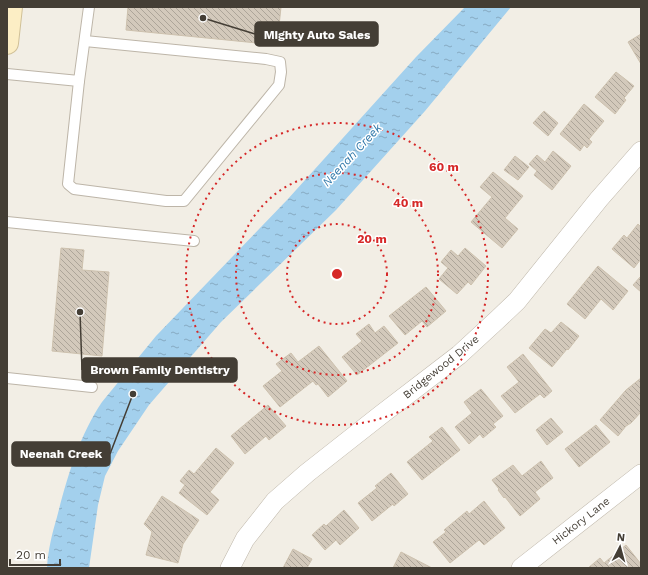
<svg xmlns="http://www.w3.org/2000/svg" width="648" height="575" viewBox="0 0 648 575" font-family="'Work Sans',sans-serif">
  <defs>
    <pattern id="water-ripples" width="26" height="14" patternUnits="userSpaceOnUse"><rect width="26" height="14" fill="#a3d0ed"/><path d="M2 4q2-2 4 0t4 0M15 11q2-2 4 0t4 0" fill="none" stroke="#86aac1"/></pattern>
    <pattern id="building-back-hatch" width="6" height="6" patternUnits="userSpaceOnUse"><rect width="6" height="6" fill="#d3c9bb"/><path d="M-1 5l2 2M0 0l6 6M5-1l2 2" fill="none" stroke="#ada599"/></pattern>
  </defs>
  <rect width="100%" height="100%" fill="#f2eee5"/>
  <path fill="url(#water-ripples)" d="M465,7H511L425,111L336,210L221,322L149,405L118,451L105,476L98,505L89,568H47C48,550 52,534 57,517C67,478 79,436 102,402L156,336L287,200L416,57Z"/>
  <g fill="url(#building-back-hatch)" stroke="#cdc1ae">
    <polygon points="128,7 281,7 277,45 126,30"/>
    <polygon points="641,34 641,64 628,42"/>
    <polygon points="616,72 634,86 624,98 626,100 615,114 595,97"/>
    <polygon points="584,104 604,121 589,139 592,142 587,148 584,145 580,151 560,134"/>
    <polygon points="544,111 558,123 548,136 533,123"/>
    <polygon points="553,151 571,166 552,190 534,175 537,171 529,164 537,155 545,162"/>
    <polygon points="515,156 529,167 518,180 504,170"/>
    <polygon points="493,172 523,196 505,218 518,229 502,248 471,222 492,197 480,187"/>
    <polygon points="638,224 641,227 641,259 634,268 612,249 624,235 627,238"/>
    <polygon points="61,248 84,250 82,270 109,272 102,356 52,351"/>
    <polygon points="465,248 486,266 471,285 468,282 457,294 439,279 448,268 441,262 451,250 458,256"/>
    <polygon points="598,266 628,291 613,310 601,299 585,319 567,304"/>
    <polygon points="641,276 641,292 633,285"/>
    <polygon points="426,287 446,311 427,327 422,321 405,335 389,316"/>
    <polygon points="561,322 579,336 568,350 567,349 552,367 529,348 545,329 551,333"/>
    <polygon points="369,324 375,333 384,326 398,343 357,375 342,357 362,341 356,334"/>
    <polygon points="319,346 347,381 328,397 318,384 316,385 313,381 280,407 263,386 282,371 276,364 291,353 298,362"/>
    <polygon points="523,354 552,391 544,398 540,394 515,413 501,396 519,382 507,367"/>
    <polygon points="641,378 641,412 631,423 626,426 618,436 600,420 626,390"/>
    <polygon points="481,389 503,416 493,424 496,427 483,438 480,434 469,444 455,427 472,413 464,402"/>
    <polygon points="268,405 286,426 269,440 266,436 245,454 231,436"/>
    <polygon points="551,418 563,432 547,445 536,430"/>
    <polygon points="596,425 610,442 579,467 565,449"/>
    <polygon points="442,427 460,450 422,480 407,462 433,441 429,437"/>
    <polygon points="216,448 234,463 210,492 219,500 207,515 179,493 185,485 180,481 189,470 194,474"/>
    <polygon points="541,461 553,478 535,492 540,499 520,516 505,497 504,498 498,490 499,489 492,480 513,465 522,476"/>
    <polygon points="391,473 408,494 394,506 393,504 372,521 358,503 377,488 375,486"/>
    <polygon points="162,496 199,520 183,544 178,563 146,555 152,532 144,524"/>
    <polygon points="484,501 505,528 484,545 479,540 450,563 433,542 446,532 444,530 467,511 469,514"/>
    <polygon points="344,510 359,528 340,545 336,540 325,550 312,535 324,524 326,526"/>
    <polygon points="626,545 641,564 641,566 638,568 588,568 600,558 604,563"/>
    <polygon points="293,549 312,559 307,568 283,568"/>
    <polygon points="401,552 432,568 393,568"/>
  </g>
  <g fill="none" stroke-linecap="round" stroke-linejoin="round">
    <defs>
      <g id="lane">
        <polyline points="7,74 79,81 89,7"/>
        <polyline points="79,81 68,184 74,189 166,201 184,201 279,85 281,72 280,62 266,59 85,41"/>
        <polyline points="7,222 194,241"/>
        <polyline points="7,378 92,387"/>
      </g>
      <g id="street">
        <polyline points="230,568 245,539 275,501 307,473 382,414 459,355 497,320 517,301 599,199 641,151"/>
        <polyline points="521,568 641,474"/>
      </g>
      <polyline id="secondary" points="7,43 11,7"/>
    </defs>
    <use href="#lane" stroke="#bdb5a8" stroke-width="12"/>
    <use href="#street" stroke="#bdb5a8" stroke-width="20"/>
    <use href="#secondary" stroke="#d0c097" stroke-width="24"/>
    <use href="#lane" stroke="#fff" stroke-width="10"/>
    <use href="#street" stroke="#fff" stroke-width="19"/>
    <use href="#secondary" stroke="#fceec5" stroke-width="22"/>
  </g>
  <g fill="none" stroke="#d62828" stroke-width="2" stroke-dasharray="2 4">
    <circle cx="337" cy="274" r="50"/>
    <circle cx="337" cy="274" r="101"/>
    <circle cx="337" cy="274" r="151"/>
  </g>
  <g text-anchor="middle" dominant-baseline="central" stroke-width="3" stroke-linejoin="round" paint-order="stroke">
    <g font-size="11" fill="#443e35" stroke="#fff">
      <text transform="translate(441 367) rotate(-39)">Bridgewood Drive</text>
      <text transform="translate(581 521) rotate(-38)">Hickory Lane</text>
    </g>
    <g font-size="12" font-style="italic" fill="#337aab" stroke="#fff">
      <text transform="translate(352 155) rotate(-47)">Neenah Creek</text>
    </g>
  </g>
  <circle cx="337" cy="274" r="6" fill="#d62828" stroke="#fff" stroke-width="2"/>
  <g font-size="12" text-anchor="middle" font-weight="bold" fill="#d62828" stroke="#fff" stroke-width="3" stroke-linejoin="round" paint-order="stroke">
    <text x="444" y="171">60 m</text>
    <text x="408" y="207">40 m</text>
    <text x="372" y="243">20 m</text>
  </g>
  <path fill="none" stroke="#443e35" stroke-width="1.5" d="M203 18L255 34M80 312L82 370M133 394L110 454"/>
  <g fill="#443e35" stroke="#fff" stroke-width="1.5">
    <circle cx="203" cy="18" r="4"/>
    <circle cx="80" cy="312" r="4"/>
    <circle cx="133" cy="394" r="4"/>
  </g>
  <g fill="#443e35" stroke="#443e35" stroke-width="1.5">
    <rect x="255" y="22" width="123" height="24" rx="4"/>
    <rect x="82" y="358" width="155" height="24" rx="4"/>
    <rect x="12" y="442" width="98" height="24" rx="4"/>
  </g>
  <g font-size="12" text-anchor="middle" font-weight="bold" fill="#fff">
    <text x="317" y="39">Mighty Auto Sales</text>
    <text x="160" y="374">Brown Family Dentistry</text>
    <text x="61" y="458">Neenah Creek</text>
  </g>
  <rect width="648" height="575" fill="none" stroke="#443e35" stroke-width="16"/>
  <g transform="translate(620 547) rotate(6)" stroke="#ffffff" stroke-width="3" paint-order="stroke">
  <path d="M0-3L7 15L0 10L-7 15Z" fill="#443e35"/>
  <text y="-6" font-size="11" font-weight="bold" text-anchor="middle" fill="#443e35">N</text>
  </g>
  <path d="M10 559v6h50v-6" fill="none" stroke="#443e35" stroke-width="2"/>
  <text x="16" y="559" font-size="12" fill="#443e35" stroke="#ffffff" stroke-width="3" paint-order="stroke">20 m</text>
</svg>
